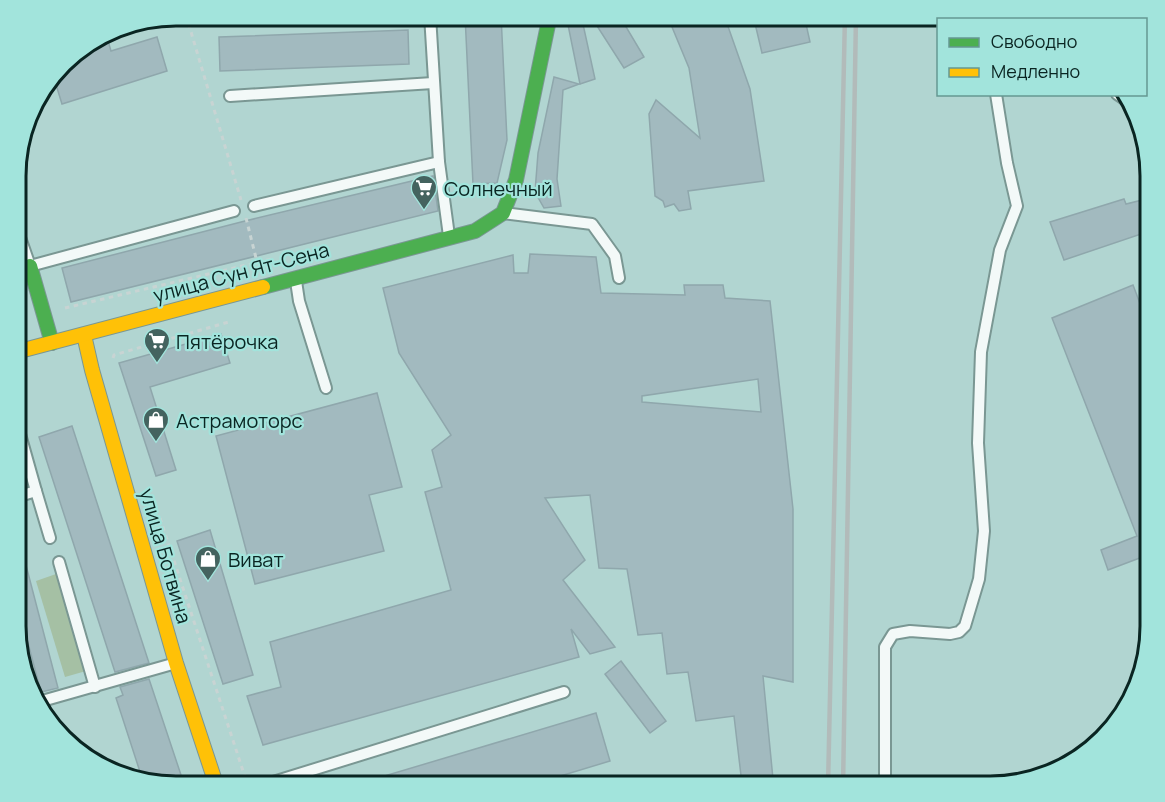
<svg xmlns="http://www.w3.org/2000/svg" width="1165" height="802" viewBox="0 0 1165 802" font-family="Manrope,sans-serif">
  <rect width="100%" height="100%" fill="#b1d5d1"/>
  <polygon fill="#a5c0a4" points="56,574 86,671 65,677 36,581"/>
  <g fill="#a2babf" stroke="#8fa7ac" stroke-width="1.5" fill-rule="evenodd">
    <polygon points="465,15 501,15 507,140 497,183 473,184"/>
    <polygon points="566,15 581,15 595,79 580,84"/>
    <polygon points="590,15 619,15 644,57 624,68"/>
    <polygon points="667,15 724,15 750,89 764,181 688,191 691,209 679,211 674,204 665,207 663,201 655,196 649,114 656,100 700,138 689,68"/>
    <polygon points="753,15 804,15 810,42 762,53"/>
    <polygon points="408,30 409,64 220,71 219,37"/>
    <polygon points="106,34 111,51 157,37 167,71 62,104 53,75 60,67 80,61 77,51"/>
    <polygon points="554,77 579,84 563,90 557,179 561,206 544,208 535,192 538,153"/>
    <polygon points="433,176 438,211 71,302 62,268 245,221"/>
    <polygon points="1150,198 1150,231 1064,260 1050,222 1124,199 1126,204"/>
    <path d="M530,254L596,257L601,293L685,295L684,285H723L725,298L770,301L793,509V682L763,676L773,779L742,784L734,716L696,721L688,672L667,674L662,633L638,635L627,569L599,568L590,495L545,498L585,560L563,580L615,647L590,654L571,629L579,657L263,745L247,696L281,687L270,642L451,590L425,492L442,487L432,450L451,435L399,353L383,288L513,255L514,273H528ZM758,379L761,412L642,402V396Z"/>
    <polygon points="1133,285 1150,330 1150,566 1145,556 1108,570 1101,550 1137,536 1052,318"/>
    <polygon points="221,334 230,363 150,387 176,470 156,476 119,363"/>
    <polygon points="377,393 402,487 369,495 384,551 255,584 216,436"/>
    <polygon points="72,426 149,663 115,672 39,437"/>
    <polygon points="210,530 253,675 223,684 177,541"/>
    <polygon points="16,546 21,546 58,688 41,692 16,598"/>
    <polygon points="621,661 666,721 650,733 605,674"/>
    <polygon points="149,679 185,787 166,787 142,778 116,698 123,695 120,687"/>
    <polygon points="596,713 610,761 524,787 362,787 361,783"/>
  </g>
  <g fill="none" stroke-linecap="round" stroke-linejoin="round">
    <defs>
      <g id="lane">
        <polyline points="430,15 439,162 449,236"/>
        <polyline points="988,15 988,20"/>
        <polyline points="1117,94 1130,103 1136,113"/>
        <polyline points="230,96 433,83"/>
        <polyline points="254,206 439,162"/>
        <polyline points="503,213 592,224 615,256 619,278"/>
        <polyline points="16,226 30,266 234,211"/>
        <polyline points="296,281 299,301 326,388"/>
        <polyline points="36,491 50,538"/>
        <polyline points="16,497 36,491 16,420"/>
        <polyline points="59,562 95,687"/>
        <polyline points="16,637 25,674"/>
        <polyline points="35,703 176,663"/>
        <polyline points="257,787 564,692"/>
        <polyline points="885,787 885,647 893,634 910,631 950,634 959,632 965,626 979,579 984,531 978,443 981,352 1000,250 1017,206 1007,163 996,94"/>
      </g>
      <g id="fast">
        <polyline points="30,266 52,343"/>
        <polyline points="263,287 475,231 503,213 516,180 550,15"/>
      </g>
      <g id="slow">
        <polyline points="84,335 92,370 176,663 217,787"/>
        <polyline points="16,352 263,287"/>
      </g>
    </defs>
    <use href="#lane" stroke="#7a9793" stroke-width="14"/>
    <use href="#fast" stroke="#7a9793" stroke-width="16"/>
    <use href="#slow" stroke="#7a9793" stroke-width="16"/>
    <g stroke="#c8d4d3" stroke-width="3" stroke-dasharray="4.5 4.5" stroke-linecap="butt">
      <polyline points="186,15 241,200"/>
      <polyline points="246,218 257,262"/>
      <polyline points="65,308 272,259"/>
      <polyline points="113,358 114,355 232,321"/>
      <polyline points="160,518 246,780"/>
    </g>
    <use href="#lane" stroke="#f3f9f8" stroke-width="10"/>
    <use href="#fast" stroke="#4caf50" stroke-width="14"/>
    <use href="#slow" stroke="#ffc107" stroke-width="14"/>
    <g stroke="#b2bbba" stroke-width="4.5">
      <polyline points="828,787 845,15"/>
      <polyline points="843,787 856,15"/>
    </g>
  </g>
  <defs>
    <symbol id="supermarket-pin" viewBox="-11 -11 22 30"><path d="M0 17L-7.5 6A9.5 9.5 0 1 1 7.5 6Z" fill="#44635f" stroke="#a2e4dc"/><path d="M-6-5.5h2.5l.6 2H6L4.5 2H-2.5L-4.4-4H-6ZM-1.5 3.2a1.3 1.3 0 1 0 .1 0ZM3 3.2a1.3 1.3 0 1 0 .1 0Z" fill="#fff"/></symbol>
    <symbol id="shop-pin" viewBox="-11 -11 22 30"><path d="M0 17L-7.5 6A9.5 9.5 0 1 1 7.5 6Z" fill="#44635f" stroke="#a2e4dc"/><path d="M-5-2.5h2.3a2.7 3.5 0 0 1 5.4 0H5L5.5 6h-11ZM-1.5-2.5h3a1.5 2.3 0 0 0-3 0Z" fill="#fff"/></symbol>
  </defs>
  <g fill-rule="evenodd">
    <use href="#supermarket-pin" x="409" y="173" width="30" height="40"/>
    <use href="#supermarket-pin" x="142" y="326" width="30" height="40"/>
    <use href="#shop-pin" x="141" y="405" width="30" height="40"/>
    <use href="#shop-pin" x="193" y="544" width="30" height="40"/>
  </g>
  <g text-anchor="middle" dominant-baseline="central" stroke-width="4.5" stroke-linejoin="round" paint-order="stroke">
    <g font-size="20" fill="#0a2522" stroke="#a2e4dc" text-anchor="start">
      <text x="444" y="188">Солнечный</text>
      <text x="176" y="341">Пятёрочка</text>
      <text x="176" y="420">Астрамоторс</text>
      <text x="228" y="559">Виват</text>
    </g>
    <g font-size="20" fill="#0a2522" stroke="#a2e4dc">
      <text transform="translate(241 272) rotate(-15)">улица Сун Ят-Сена</text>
      <text transform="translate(166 556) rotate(74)">улица Ботвина</text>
    </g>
  </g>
  <path d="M0 0H1165V802H0ZM176 26H990A150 150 0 0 1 1140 176V626A150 150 0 0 1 990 776H176A150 150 0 0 1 26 626V176A150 150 0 0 1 176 26Z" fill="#a2e4dc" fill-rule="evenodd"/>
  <path fill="none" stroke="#0a2522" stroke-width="3" d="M176 26H990A150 150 0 0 1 1140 176V626A150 150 0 0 1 990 776H176A150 150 0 0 1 26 626V176A150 150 0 0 1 176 26Z"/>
  <rect x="937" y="18" width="210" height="78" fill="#a2e4dc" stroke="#659892" stroke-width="1.5"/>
  <rect x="949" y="38" width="30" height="9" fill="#4caf50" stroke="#659892" stroke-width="1.5"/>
  <text x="991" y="48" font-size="18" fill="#0a2522">Свободно</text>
  <rect x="949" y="68" width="30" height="9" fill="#ffc107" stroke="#659892" stroke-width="1.5"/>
  <text x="991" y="78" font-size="18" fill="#0a2522">Медленно</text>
</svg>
